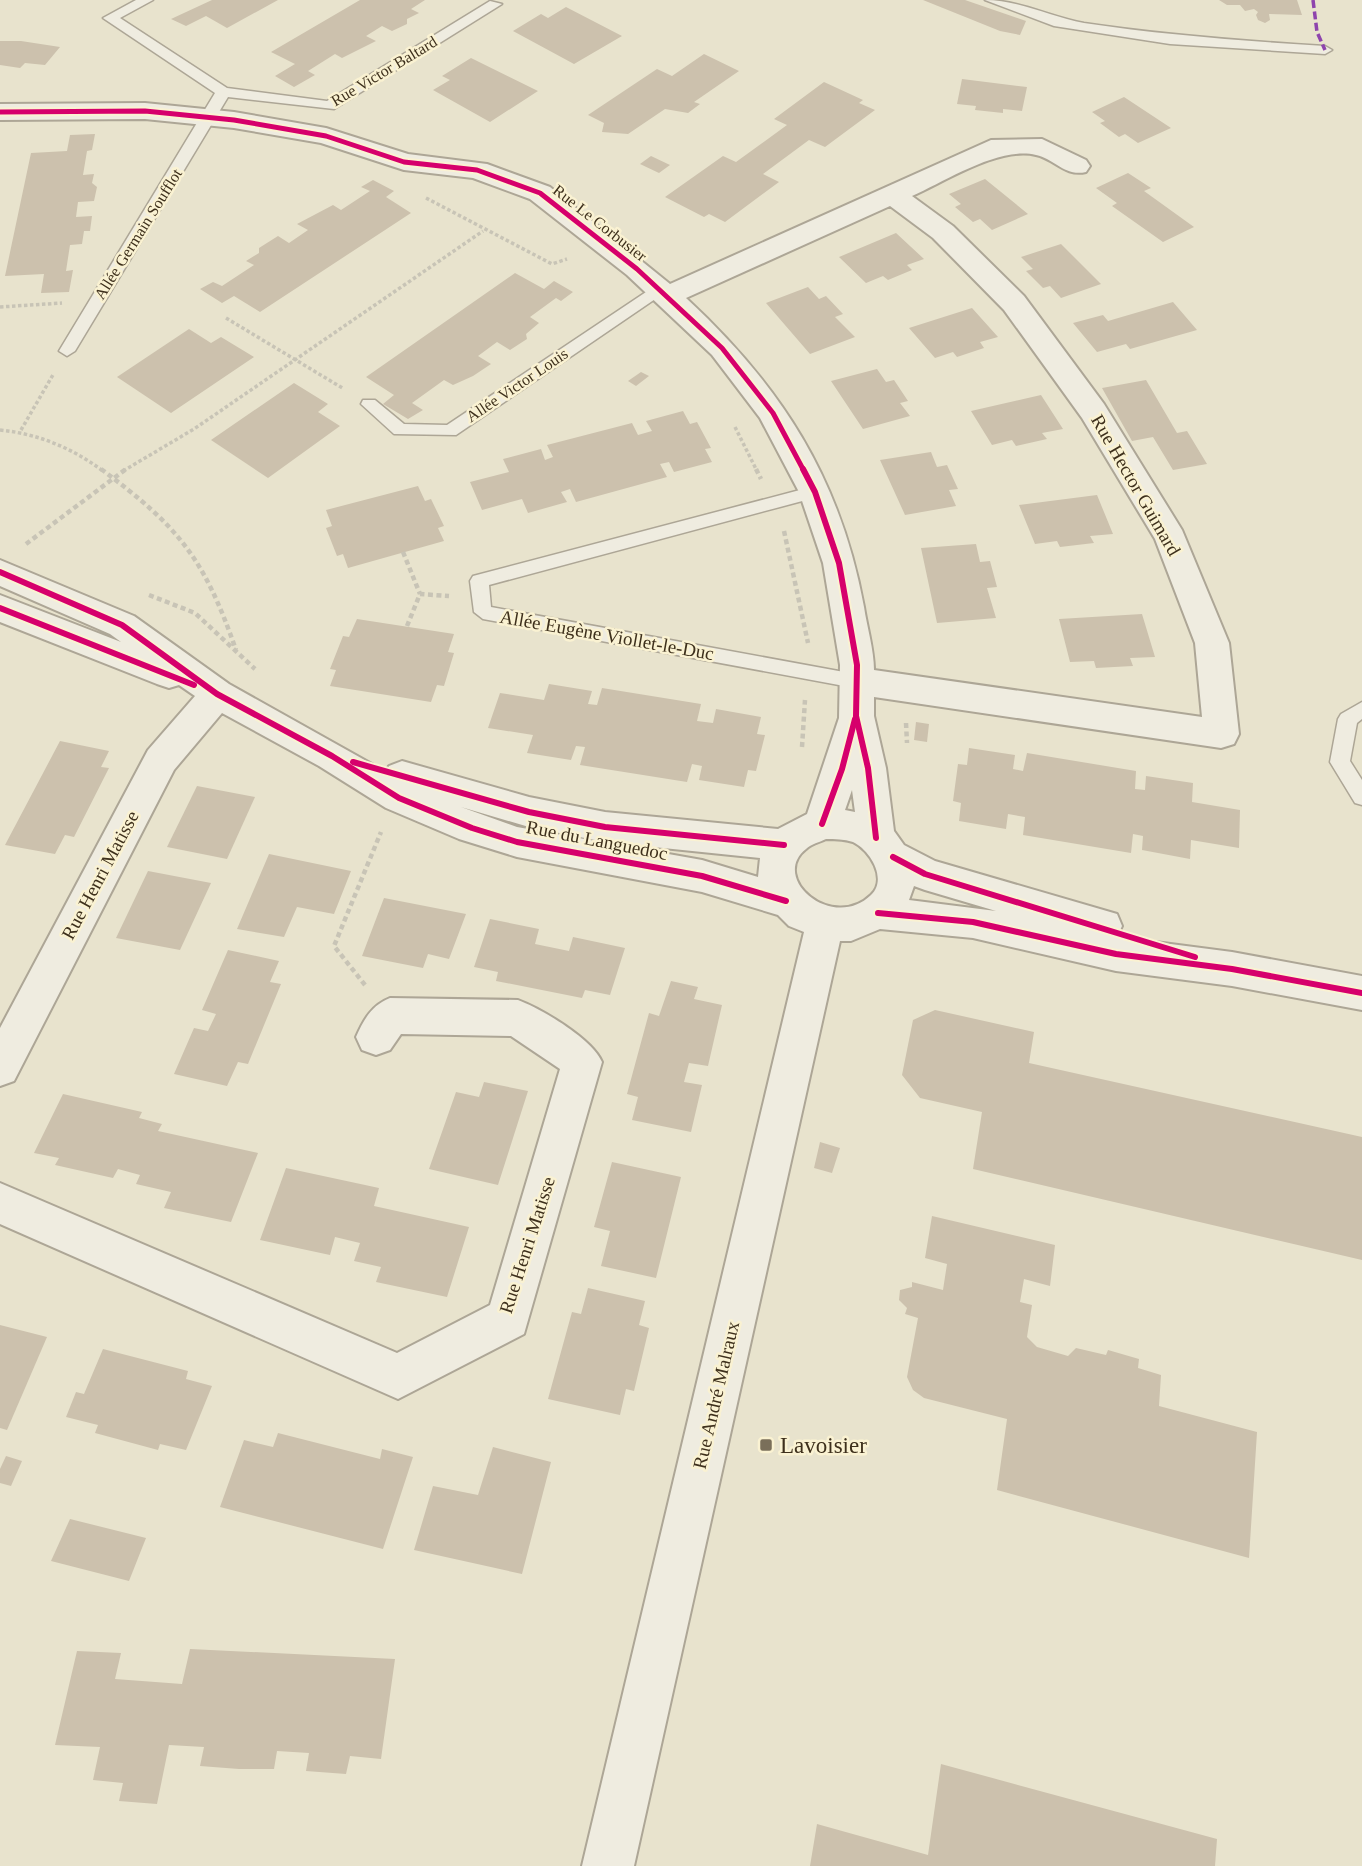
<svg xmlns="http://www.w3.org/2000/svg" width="1362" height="1866" viewBox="0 0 1362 1866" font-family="'Times New Roman',serif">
  <rect width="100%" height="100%" fill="#e8e3cd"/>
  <g fill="#ccc1ad">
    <polygon points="212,0 278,0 227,28 206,16 186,26 171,19"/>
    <polygon points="360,0 425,0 411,9 419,13 407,19 407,24 392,31 382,26 366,36 376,41 342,58 335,54 308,71 315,75 294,87 275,76 295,64 271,52"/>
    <polygon points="923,0 965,0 1026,21 1020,35 1000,31"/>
    <polygon points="1219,0 1297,0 1302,15 1269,14 1270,20 1265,23 1258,20 1256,15 1258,12 1254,9 1245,11 1240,5 1227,5"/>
    <polygon points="566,7 622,36 574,64 513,31 541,14 548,18"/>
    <polygon points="0,41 21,41 60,47 45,65 25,63 20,68 0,65"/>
    <polygon points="704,54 739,71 694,102 700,104 688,113 665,109 628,134 602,132 604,123 588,115 657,69 672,76"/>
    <polygon points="471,58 538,91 490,122 433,90 450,80 442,76"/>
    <polygon points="962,79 1027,87 1022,111 1003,109 1003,113 975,110 976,106 957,104"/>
    <polygon points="824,82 863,100 859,103 875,110 825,147 809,140 763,174 779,182 725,222 709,214 704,217 665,197 723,156 736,162 787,125 774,119"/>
    <polygon points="1124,97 1171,128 1138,143 1125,134 1119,137 1100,123 1105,121 1092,112"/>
    <polygon points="95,134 92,150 87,151 83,175 94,174 92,183 97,187 94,201 78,202 76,217 92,216 90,231 84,231 82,244 70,245 66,271 73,270 69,292 41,293 44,274 5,276 31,153 67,151 70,135"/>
    <polygon points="651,156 670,165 659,173 640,164"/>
    <polygon points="1128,173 1151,188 1144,191 1194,227 1163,242 1112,206 1117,203 1096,188"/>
    <polygon points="985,179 1028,214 992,230 980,219 973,222 955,207 961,204 949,194"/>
    <polygon points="373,180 394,191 386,197 411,213 260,312 234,296 222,303 200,289 213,282 222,286 254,265 246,261 259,253 259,248 278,236 289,243 308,230 297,224 333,205 341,210 370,191 361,187"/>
    <polygon points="896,233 924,259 907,265 912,270 888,280 883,276 866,283 839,257"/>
    <polygon points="1061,244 1101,284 1061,298 1050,286 1043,288 1026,271 1033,269 1021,257"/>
    <polygon points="515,273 544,289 554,281 573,292 561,301 556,298 530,317 539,323 526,334 527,339 510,350 497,342 478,356 491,364 473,376 453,385 444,380 412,403 423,410 408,419 383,404 394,395 366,377"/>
    <polygon points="808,287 819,299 826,296 843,314 835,317 855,337 810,354 766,303"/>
    <polygon points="1173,302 1197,330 1130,349 1126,344 1097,352 1073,323 1103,315 1108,321"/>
    <polygon points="972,308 998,337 980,342 984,348 957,357 953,352 935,358 909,328"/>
    <polygon points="189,329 211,343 221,337 254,357 171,413 117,377"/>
    <polygon points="877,369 886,382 894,380 908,401 900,403 910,416 863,429 831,381"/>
    <polygon points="641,372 649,376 636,386 628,381"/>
    <polygon points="1146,380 1177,433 1187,431 1207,464 1173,470 1153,437 1132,441 1102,388"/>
    <polygon points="294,383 328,404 318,412 340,426 268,478 211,440"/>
    <polygon points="1041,395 1063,429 1042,433 1047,439 1016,446 1012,440 992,445 971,411"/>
    <polygon points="683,411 690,424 697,422 711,448 705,449 712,462 674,472 669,462 660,464 667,477 576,502 570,489 561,492 567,502 528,513 522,499 482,510 470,482 509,472 503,459 541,449 545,460 553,457 547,445 632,423 638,435 652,431 646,421"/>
    <polygon points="931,452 937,467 947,465 958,489 949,490 956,506 905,515 880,460"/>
    <polygon points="418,486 425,501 431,499 444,526 438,528 444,541 348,568 343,554 337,556 326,528 332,526 326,510"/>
    <polygon points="1097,495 1113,534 1090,536 1094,543 1060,547 1057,541 1035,544 1019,505"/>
    <polygon points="976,544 980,562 990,561 997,587 987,588 996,618 937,623 921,548"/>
    <polygon points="1142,614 1155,657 1130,658 1133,666 1096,668 1094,661 1070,662 1059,619"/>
    <polygon points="357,619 454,634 448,652 454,653 444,686 437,685 431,702 330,686 336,670 330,669 343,636 349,637"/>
    <polygon points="549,684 592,691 588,704 597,705 602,688 701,704 697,721 713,723 716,709 761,717 757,734 765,735 756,771 748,770 744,787 699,780 702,766 692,764 687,782 580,765 585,747 576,746 571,760 527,753 533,735 488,728 500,693 544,700"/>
    <polygon points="916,722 929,724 927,742 914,740"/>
    <polygon points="60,741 109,751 101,767 109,768 74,837 65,835 55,854 5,845"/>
    <polygon points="969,748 1015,755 1013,769 1023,771 1027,753 1136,771 1135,789 1145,790 1146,776 1193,783 1192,802 1240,810 1239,848 1191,840 1190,859 1142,850 1143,836 1133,834 1131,853 1023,835 1025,817 1008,814 1006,829 959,821 961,803 953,801 958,764 967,765"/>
    <polygon points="197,786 255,797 227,859 167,847"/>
    <polygon points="269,854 351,871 334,914 297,907 284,937 237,929"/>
    <polygon points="148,871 211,883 180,950 116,938"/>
    <polygon points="384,898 466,914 449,959 428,954 423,968 362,956"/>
    <polygon points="490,919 539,929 535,944 569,951 573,937 625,948 610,995 585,990 582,998 496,981 498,972 474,967"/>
    <polygon points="228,950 279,961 270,982 281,984 248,1064 238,1062 227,1086 174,1074 194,1028 208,1031 216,1014 202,1010"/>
    <polygon points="671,981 698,987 694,999 722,1005 708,1066 689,1063 684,1082 702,1085 691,1132 632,1120 638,1097 627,1094 649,1013 659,1016"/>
    <polygon points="935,1010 1034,1032 1029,1063 1362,1137 1362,1260 973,1169 982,1112 920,1098 902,1075 913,1020"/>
    <polygon points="484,1082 528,1091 498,1185 429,1169 456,1092 479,1097"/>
    <polygon points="63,1094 142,1112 139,1118 162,1124 158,1131 258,1153 231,1222 164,1208 171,1192 136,1184 140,1175 118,1169 113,1178 55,1165 59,1158 34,1153"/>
    <polygon points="820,1142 840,1148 832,1173 814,1168"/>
    <polygon points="612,1162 681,1177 656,1278 601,1266 610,1231 594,1227"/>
    <polygon points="286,1168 379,1188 374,1206 469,1227 447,1297 376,1282 381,1267 354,1261 360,1243 335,1237 330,1255 260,1240"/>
    <polygon points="932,1216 1055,1245 1050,1286 1024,1279 1020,1302 1032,1305 1027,1337 1037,1347 1068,1356 1076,1348 1106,1355 1108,1350 1139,1359 1138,1368 1161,1375 1159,1406 1257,1432 1249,1558 997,1490 1007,1419 924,1398 913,1390 907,1377 918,1318 905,1314 907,1308 899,1300 900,1290 912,1287 912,1282 943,1290 947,1264 925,1258"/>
    <polygon points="588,1288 645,1301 639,1325 649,1328 634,1391 626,1389 620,1415 548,1399 572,1312 581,1314"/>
    <polygon points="0,1325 47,1337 7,1430 0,1428"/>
    <polygon points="103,1349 188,1371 186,1379 212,1386 186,1450 160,1444 158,1450 95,1433 98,1425 66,1417 76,1392 84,1394"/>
    <polygon points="278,1433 380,1459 382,1449 413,1457 383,1549 220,1507 244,1440 273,1447"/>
    <polygon points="493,1447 551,1462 522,1574 414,1550 433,1486 478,1495"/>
    <polygon points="6,1456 22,1461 11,1486 0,1483 0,1469"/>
    <polygon points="70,1519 146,1538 129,1581 51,1561"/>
    <polygon points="190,1649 395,1659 381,1759 350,1756 346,1774 306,1771 309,1753 277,1751 274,1769 239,1769 200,1766 204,1747 169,1745 157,1804 119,1801 123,1783 93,1780 100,1747 55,1745 77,1651 121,1653 115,1679 182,1684"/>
    <polygon points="941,1764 1217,1839 1215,1866 810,1866 817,1824 928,1855"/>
  </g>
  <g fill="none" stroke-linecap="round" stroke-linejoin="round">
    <defs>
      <g id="lane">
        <polygon points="136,0 153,0 120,18 227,88 327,101 490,1 502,4 334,109 228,97 75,351 67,356 59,351 215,93 103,18"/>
        <path d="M985,0C1019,0 1051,17 1084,23C1164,35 1244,41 1325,46L1332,50L1325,54L1170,44L1054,26Z"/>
        <polygon points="658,284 666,289 664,293 456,435 394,434 361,404 363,400 375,400 404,424 447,425"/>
        <polygon points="815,486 821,488 824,492 821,496 489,585 491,607 855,674 864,681 862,686 855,688 483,619 474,612 470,581 473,576"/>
        <polygon points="1362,702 1362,719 1357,723 1350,761 1362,780 1362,805 1355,803 1330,762 1338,719 1341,714"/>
      </g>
      <g id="street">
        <path d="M145,103L234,112L326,128L408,154L487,164L550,187L670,284L991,140L1042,139L1086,160L1090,166L1086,172C1065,177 1055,159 1036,155C999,146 946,181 912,196L953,226L1024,296L1104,404L1182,530L1229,643L1239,734L1234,744L1221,748L874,697V716L886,768L894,831L904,845L935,861L1117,914L1122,926L1117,937L1232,952L1362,976V1010L1232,986L1116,971L973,938L880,929L851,941H840L634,1866H582L804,932L789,926L778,915L702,892L517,857L459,839L386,808L319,766L222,713L174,770L14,1081L0,1086V1028L148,750L195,696L179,685L169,688L157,684L0,622V595L121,642L110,634L0,586V560L134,616L229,684L386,772L389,766L402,761L529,797L605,812L778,829L807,814L839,718L840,665L823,563L799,492L760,418L712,355L627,275L530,199L473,178L404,170L321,143L234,128L145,119L0,120V104ZM890,206L933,238L1004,310L1082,418L1155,539L1195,643L1202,717L874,670C874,650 867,627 864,607C840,478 782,387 686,298ZM852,790L855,812L845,810ZM461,807L529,827L605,842L760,858L758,877L702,860L517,827ZM826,839C835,839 844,839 853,842C870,850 888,879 871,895C833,932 769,878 806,849C811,844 820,842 826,839ZM914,886L925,890L996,911L909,900Z"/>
        <path d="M390,998L518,1000C542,1009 592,1039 602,1062L524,1334L398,1399L0,1224V1183L397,1353L490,1305L560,1069L511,1036L401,1034L390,1050L376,1055L362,1050L356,1037C364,1019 372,1005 390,998Z"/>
      </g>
    </defs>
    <use href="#lane" stroke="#ada696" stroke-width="3"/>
    <use href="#street" stroke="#ada696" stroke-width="4"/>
    <g stroke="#c8c4b6" stroke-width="3.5" stroke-dasharray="3.5 2.5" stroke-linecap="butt">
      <polyline points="426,198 552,264 567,259"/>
      <polyline points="0,307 62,303"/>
      <polyline points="226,318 344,389"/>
      <polyline points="735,427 757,471"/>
      <path d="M0,430C39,434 72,448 103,471"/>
      <polyline points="21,430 54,373"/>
      <polyline points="123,471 194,429 483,231"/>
    </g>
    <g stroke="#c8c4b6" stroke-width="4.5" stroke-dasharray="5 3.5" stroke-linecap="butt">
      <path d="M101,469C179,527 204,558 236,650"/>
      <polyline points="756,469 761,479"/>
      <polyline points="784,531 808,643"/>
      <polyline points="26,544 126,469"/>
      <polyline points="403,552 420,594"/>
      <polyline points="149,595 195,613 255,669"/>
      <polyline points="407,626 420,594 449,596"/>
      <polyline points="906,723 907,743"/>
      <polyline points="802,747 805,700"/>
      <polyline points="365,985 334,946 381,832"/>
    </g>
    <use href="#lane" fill="#efece0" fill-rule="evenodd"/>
    <use href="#street" fill="#efece0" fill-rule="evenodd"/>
    <polyline stroke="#8e44ad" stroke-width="3.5" stroke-dasharray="8 3.5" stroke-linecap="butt" points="1313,0 1317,32 1325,50"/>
    <defs>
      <polyline id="cycleway-far1" points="0,112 145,111 234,120 326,136 404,162 477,170 540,193 637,269 722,348 773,413 804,471"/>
      <g id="cycleway">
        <polyline points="803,469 815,492 839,563 857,665 856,716 868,768 876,838"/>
        <polyline points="0,572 122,625 217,694 332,756 399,798 472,828 517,842 702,876 786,901"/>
        <polyline points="0,608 194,685"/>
        <polyline points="353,762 529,812 605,827 784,845"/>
        <polyline points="822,824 842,769 855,719"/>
        <polyline points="893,857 925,874 1195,957"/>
        <polyline points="878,913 973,922 1116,954 1232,969 1362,993"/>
      </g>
    </defs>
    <use href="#cycleway-far1" stroke="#faf2d2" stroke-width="9"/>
    <use href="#cycleway" stroke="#faf2d2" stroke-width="10"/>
    <use href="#cycleway-far1" stroke="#d6006c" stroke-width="5"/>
    <use href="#cycleway" stroke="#d6006c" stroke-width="6"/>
  </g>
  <rect fill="#7a6f5a" stroke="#faf2d2" stroke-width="2.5" x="759" y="1438" width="14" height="14" rx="3.5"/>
  <g text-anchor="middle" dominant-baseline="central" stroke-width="5" stroke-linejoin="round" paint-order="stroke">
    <g font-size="16" fill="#3e301c" stroke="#faf2d2">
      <text transform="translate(384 71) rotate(-31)">Rue Victor Baltard</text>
      <text transform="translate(600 223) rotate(38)">Rue Le Corbusier</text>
      <text transform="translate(138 234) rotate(-58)">Allée Germain Soufflot</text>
      <text transform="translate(517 385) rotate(-34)">Allée Victor Louis</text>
    </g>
    <g font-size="19" fill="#3e301c" stroke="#faf2d2">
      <text transform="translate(1136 485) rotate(60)">Rue Hector Guimard</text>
      <text transform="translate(607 635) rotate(10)">Allée Eugène Viollet-le-Duc</text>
      <text transform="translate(597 840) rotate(11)">Rue du Languedoc</text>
      <text transform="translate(100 875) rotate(-62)">Rue Henri Matisse</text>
      <text transform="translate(527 1245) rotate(-72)">Rue Henri Matisse</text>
      <text transform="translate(716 1395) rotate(-77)">Rue André Malraux</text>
    </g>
    <g font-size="23" fill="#3e301c" stroke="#faf2d2" text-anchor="start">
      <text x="780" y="1445">Lavoisier</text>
    </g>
  </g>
</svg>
